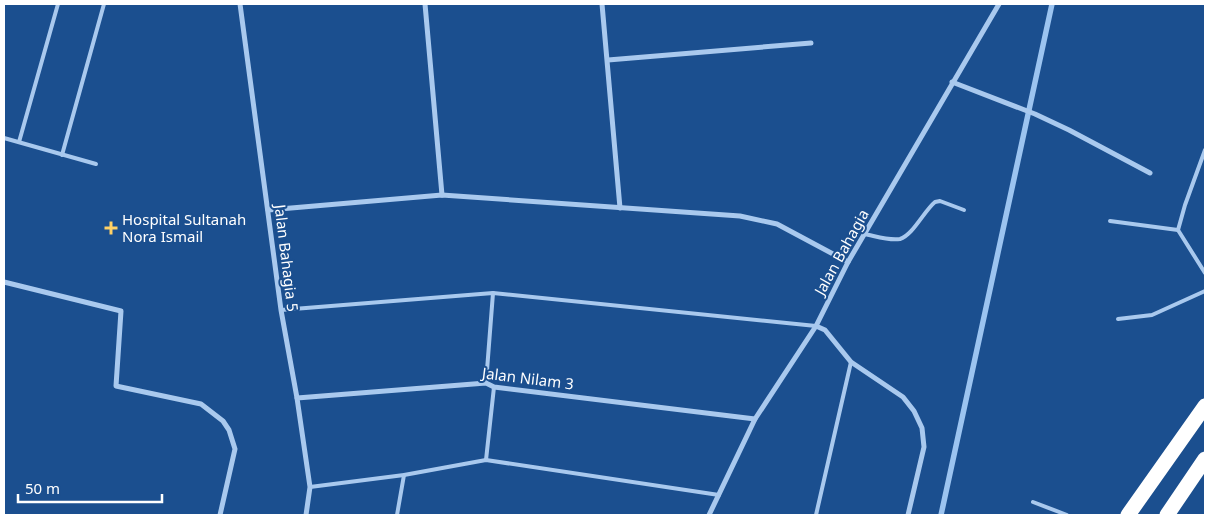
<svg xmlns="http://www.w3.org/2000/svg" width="1209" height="519" viewBox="0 0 1209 519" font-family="'Noto Sans',sans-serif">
  <rect width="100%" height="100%" fill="#1b4f8f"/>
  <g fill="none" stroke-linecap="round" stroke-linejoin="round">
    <polyline stroke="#9cc4f0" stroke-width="5.5" points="941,515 1052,4"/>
    <g stroke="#a9c9ee" stroke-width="4">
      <polyline points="4,138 96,164"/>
      <polyline points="19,142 58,4"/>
      <polyline points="1205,150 1185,205 1178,230 1205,273"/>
      <polyline points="62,155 104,4"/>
      <polyline points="1110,221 1178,230"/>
      <path d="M864,234C875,236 889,241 900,239C913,235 924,211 935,202L940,201L964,210"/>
      <polyline points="281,310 493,293 816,326"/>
      <polyline points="1118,319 1152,315 1205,291"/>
      <polyline points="486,383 493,293"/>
      <polyline points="486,460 494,387"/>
      <polyline points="310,487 404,475 486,460 719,495"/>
      <polyline points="1033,502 1067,515"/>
      <polyline points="397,515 404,475"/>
      <polyline points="816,515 851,362"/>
    </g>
    <g stroke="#a9c9ee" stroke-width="5">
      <polyline points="240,4 281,310 297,398 310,487 306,515"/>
      <polyline points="425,4 442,195"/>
      <polyline points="602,4 620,208"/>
      <polyline points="608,60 811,43"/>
      <polyline points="952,82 1035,114 1069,130 1150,173"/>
      <polyline points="268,210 442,195 740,216 777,224 848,262"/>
      <polyline points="4,282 121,311 116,386 201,404 223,421 229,430 235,449 220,515"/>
      <polyline points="816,326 825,330 851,362 903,397 914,411 922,428 924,447 908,515"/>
      <polyline points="297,398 486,383 494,387 755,419"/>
      <polyline points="709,515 755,419 816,326 848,262 999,4"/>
    </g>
    <g stroke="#fff" stroke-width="15">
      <polyline points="1128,515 1205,406"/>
      <polyline points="1167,515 1205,459"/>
    </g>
  </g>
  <path fill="#ffd166" stroke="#1b4f8f" stroke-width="2" d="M108.5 220.5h5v5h5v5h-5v5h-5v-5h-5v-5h5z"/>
  <g text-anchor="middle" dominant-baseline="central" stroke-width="4" stroke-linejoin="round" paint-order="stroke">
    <g font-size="15" fill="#fff" stroke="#1b4f8f" text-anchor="start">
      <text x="122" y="219">Hospital Sultanah<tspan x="122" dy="17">Nora Ismail</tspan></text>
    </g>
    <g font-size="15" fill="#fff" stroke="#1b4f8f">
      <text transform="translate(841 252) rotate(-61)">Jalan Bahagia</text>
      <text transform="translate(287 258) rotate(83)">Jalan Bahagia 5</text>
      <text transform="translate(528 378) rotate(7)">Jalan Nilam 3</text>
    </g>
  </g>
  <rect width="1209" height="519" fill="none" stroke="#ffffff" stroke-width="10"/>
  <path d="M18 494v8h144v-8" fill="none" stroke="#ffffff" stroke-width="2.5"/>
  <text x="25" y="494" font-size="15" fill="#ffffff" stroke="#1b4f8f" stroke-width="4" paint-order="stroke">50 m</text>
</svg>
